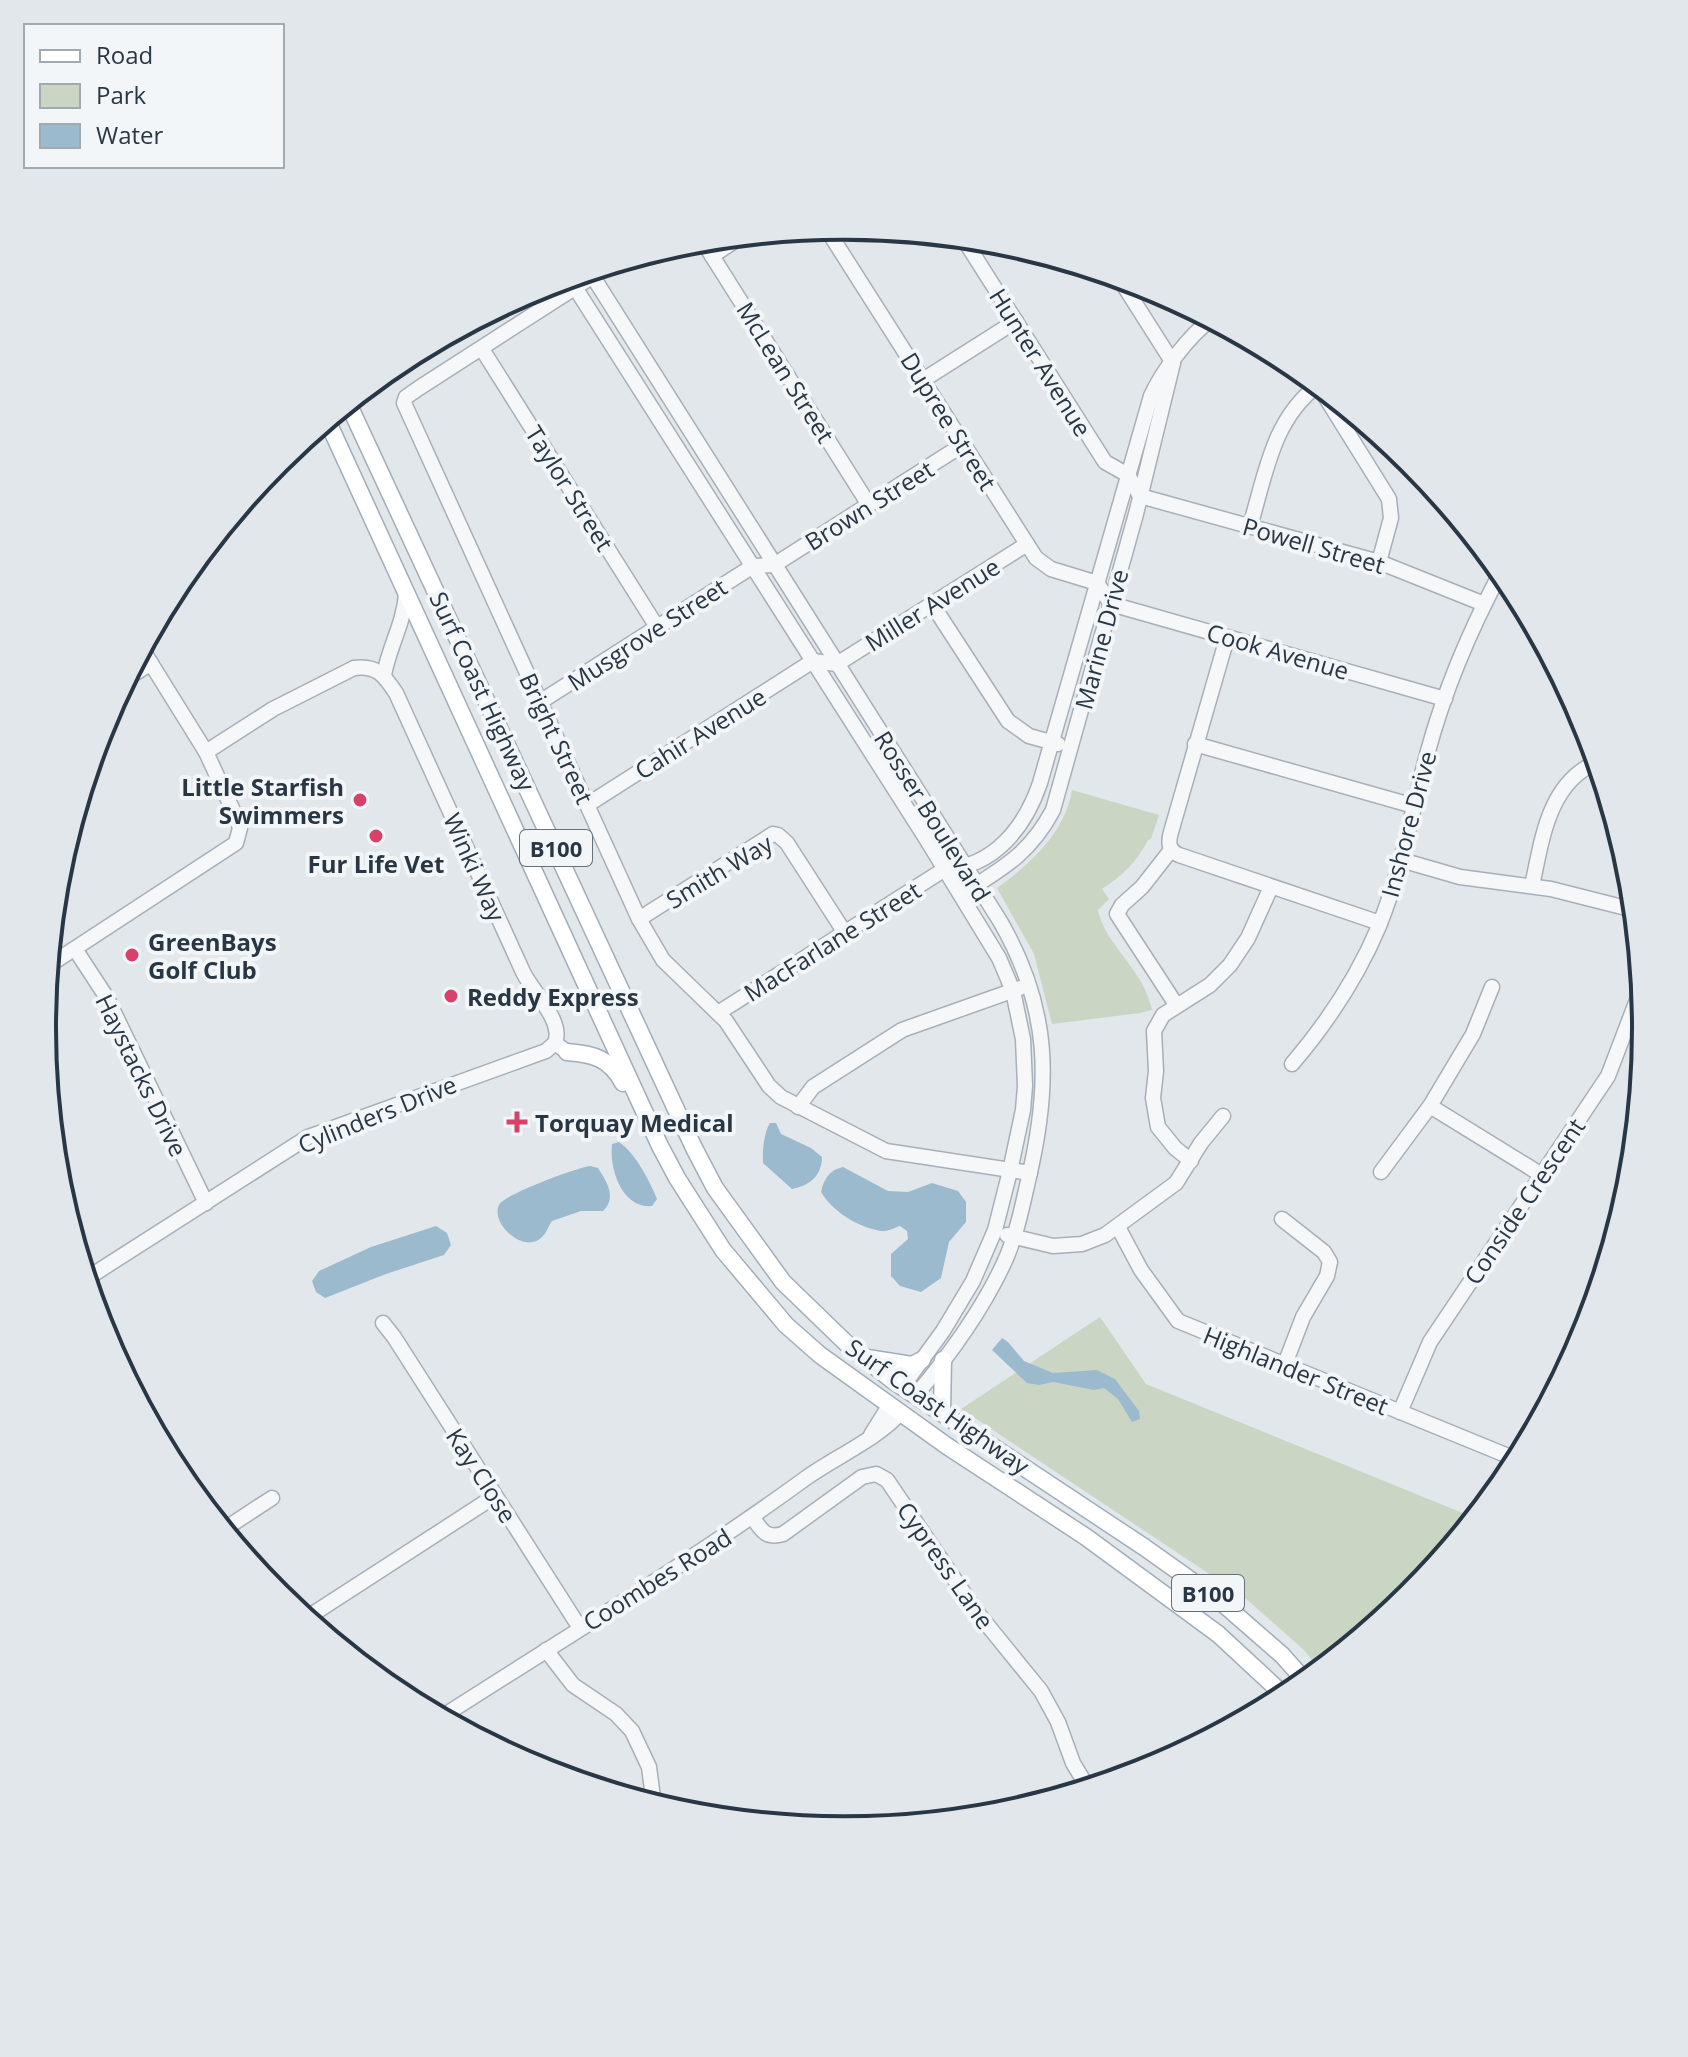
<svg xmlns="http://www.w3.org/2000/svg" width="1688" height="2057" viewBox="0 0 1688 2057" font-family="'Open Sans',sans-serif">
  <rect width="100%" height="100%" fill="#e2e7ec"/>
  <g fill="#cad6c3">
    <path d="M1072,790L1159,815L1151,839L1148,840C1137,862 1122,876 1102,889L1109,899L1098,910C1106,947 1144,969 1152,1010L1140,1013L1052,1024L1034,954L997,888C1030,864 1065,833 1072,790Z"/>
    <polygon points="1100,1317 1146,1384 1475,1518 1411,1596 1320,1670 1304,1650 1244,1597 961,1409"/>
  </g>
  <g fill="#9cbacd">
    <path d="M770,1123H776L781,1134L811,1148L822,1157C822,1176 809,1186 792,1189L763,1163C762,1152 764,1132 770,1123Z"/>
    <path d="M619,1142C636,1154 649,1180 657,1199L652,1206C622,1209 609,1169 612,1144Z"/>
    <path d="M590,1166L598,1168C607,1182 617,1197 603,1211H581L552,1221C549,1225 546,1234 542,1237C525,1255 490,1224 499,1205C505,1194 576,1168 590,1166Z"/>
    <path d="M843,1167L888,1191L908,1192L932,1183L958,1191L966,1202V1222L949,1242L941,1278L921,1292L900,1286L891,1276V1254L908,1239L907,1231L900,1226C894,1228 887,1232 881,1231C858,1227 833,1212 821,1192C824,1179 829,1170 843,1167Z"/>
    <polygon points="436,1226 447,1233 451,1245 444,1255 386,1274 325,1298 316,1292 312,1281 319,1271 371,1247"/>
    <polygon points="1002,1338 1008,1342 1024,1361 1053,1373 1097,1370 1115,1379 1139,1411 1140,1419 1132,1422 1118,1399 1104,1388 1094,1390 1053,1382 1039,1385 1027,1383 992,1350"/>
  </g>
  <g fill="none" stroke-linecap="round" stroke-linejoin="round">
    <defs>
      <g id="minor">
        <polyline points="826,228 1027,544 1036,558 1051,569 1097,583 1111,604 1445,699"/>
        <polyline points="963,238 1105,462 1128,475 1140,496 1379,562 1484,604"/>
        <polyline points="702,240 869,505"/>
        <polyline points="712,256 742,236"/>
        <path d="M590,272L1000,921C1051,1009 1051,1085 1028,1181C1022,1208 1016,1237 1004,1263C983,1308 948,1357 916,1395"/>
        <polyline points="593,276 419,388 406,397 404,403 639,919 663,960 726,1021 769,1086 781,1097 886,1151 1030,1173"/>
        <polyline points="569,278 925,837 999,958 1013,991 1023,1039 1025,1086 1023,1110 1010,1171 995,1230 973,1281 943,1331 903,1386"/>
        <polyline points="1119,278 1173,363"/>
        <polyline points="482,349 657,627"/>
        <polyline points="923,380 1016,321"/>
        <polyline points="1318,385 1389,499 1391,518 1379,562"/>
        <path d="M1250,526C1266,474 1272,420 1318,385"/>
        <polyline points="932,604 1008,721 1029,736 1058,744"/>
        <path d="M1227,638L1171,832C1168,842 1168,850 1179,855L1380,923"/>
        <path d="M384,675C389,647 404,623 406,594"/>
        <polyline points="126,679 151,663"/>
        <polyline points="540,702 753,566 774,565 964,444"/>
        <polyline points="1583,717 1585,740 1594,763"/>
        <polyline points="1195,744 1414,806"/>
        <path d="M206,752L273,709L354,668C377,665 384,675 396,693L523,972C533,993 564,1021 555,1043L567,1052"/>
        <polyline points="587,805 813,661 837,664 1027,544"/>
        <polyline points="1171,850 1142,887 1122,905 1117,914 1177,1006"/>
        <polyline points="1401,860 1460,877 1551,889 1634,910"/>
        <path d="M1532,886C1542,840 1548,783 1597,762"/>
        <path d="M970,889C1007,866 1032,850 1053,810L1136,514L1173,363"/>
        <polyline points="639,919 773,834 778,835 787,843 845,933"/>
        <polyline points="75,949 107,998 206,1203"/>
        <polyline points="48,966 236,843 240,828 237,819 206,752 142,649"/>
        <path d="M718,1013L945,869C994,867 1025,827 1040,783L1151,396C1162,372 1189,335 1211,320"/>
        <path d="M1292,1064C1327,1023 1358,976 1379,926C1402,869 1412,810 1428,751C1445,689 1471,628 1501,572"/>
        <polyline points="1430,1106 1473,1034 1492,987"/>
        <polyline points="798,1107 813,1087 902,1030 1020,988"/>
        <polyline points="1191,1161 1175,1148 1158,1127 1153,1098 1156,1071 1154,1031 1163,1015 1210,985 1230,965 1248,938 1271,887"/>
        <polyline points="1381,1172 1430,1106 1542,1175"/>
        <polyline points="1282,1219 1324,1252 1330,1262 1327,1276 1303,1317 1285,1364"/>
        <polyline points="1118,1227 1141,1270 1178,1321 1518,1460"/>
        <polyline points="1007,1235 1053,1246 1082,1244 1105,1235 1176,1183 1201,1143 1223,1116"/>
        <polyline points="86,1279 308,1137 546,1051 555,1043"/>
        <polyline points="383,1323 394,1337 580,1628"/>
        <polyline points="1400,1412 1430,1342 1608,1076 1642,987"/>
        <polyline points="871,1435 889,1406"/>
        <path d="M753,1518C762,1531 766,1539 783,1534L862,1477L876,1474L887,1480L976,1611L1041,1691L1058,1722L1073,1763L1088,1788"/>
        <polyline points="223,1530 272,1498"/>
        <polyline points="305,1619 495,1496"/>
        <polyline points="546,1650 573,1685 616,1714 632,1731 649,1767 654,1805"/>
        <path d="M440,1718C563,1639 688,1564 806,1478C834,1458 880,1437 900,1413"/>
      </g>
      <g id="major">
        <polyline points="348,403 694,1148 715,1188 783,1282 846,1343 892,1380 1144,1547 1220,1601 1282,1655 1306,1682"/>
        <polyline points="327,420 660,1146 677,1178 723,1250 786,1325 820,1355 947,1446 1086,1537 1218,1634 1286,1697"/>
        <path d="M567,1052C593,1054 610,1058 623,1083"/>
        <polyline points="867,1358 912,1365 922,1360"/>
        <polyline points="942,1412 943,1360"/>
      </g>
    </defs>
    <use href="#minor" stroke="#a7afb7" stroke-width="17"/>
    <use href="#major" stroke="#a1adb8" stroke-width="19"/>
    <use href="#minor" stroke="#f6f7f9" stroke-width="14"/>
    <use href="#major" stroke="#fff" stroke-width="16"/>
  </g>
  <g fill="#d7416a" stroke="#f2f6f9" stroke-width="3">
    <circle cx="360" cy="800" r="8"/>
    <circle cx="376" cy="836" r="8"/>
    <circle cx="132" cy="955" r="8"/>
    <circle cx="451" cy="996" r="8"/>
    <path d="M513 1110h8v8h8v8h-8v8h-8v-8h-8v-8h8z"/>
  </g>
  <g text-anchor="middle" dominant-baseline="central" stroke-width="8" stroke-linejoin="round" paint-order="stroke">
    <g fill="#f2f6f9" stroke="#65707b" stroke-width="2">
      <rect x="520" y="830" width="72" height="36" rx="6"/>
      <rect x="1172" y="1575" width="72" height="36" rx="6"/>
    </g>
    <g font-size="22" font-weight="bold" fill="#293745">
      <text x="556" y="848">B100</text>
      <text x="1208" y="1593">B100</text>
    </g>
    <g font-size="24" fill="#293745" stroke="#f2f6f9">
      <text transform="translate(1041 362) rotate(58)">Hunter Avenue</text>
      <text transform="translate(786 372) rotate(58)">McLean Street</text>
      <text transform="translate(949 421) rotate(58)">Dupree Street</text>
      <text transform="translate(570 488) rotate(58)">Taylor Street</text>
      <text transform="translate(869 505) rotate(-32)">Brown Street</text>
      <text transform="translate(1314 545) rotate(16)">Powell Street</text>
      <text transform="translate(932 604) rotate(-32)">Miller Avenue</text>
      <text transform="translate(647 634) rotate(-33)">Musgrove Street</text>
      <text transform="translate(1101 639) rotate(-75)">Marine Drive</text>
      <text transform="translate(1278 651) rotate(16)">Cook Avenue</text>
      <text transform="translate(483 691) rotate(65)">Surf Coast Highway</text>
      <text transform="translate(700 733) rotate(-32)">Cahir Avenue</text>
      <text transform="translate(557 738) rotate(65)">Bright Street</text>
      <text transform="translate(933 816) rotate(58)">Rosser Boulevard</text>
      <text transform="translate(1408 824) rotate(-75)">Inshore Drive</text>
      <text transform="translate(475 867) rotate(66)">Winki Way</text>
      <text transform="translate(719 871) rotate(-31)">Smith Way</text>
      <text transform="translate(832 941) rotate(-32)">MacFarlane Street</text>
      <text transform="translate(142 1075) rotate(64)">Haystacks Drive</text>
      <text transform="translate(377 1114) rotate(-22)">Cylinders Drive</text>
      <text transform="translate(1524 1201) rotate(-56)">Conside Crescent</text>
      <text transform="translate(1296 1370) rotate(22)">Highlander Street</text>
      <text transform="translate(938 1406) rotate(35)">Surf Coast Highway</text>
      <text transform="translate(482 1475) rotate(57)">Kay Close</text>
      <text transform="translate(946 1565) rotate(55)">Cypress Lane</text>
      <text transform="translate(657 1579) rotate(-32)">Coombes Road</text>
    </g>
    <g font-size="24" font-weight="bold" fill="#293745" stroke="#f2f6f9" text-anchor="start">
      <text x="344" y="786" text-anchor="end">Little Starfish<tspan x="344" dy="28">Swimmers</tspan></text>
      <text x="376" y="863" text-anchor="middle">Fur Life Vet</text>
      <text x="148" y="941">GreenBays<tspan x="148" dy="28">Golf Club</tspan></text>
      <text x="467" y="996">Reddy Express</text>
      <text x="535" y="1122">Torquay Medical</text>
    </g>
  </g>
  <path d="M0 0H1688V2057H0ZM56 1028a788 788 0 1 1 1576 0a788 788 0 1 1-1576 0Z" fill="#e2e7eb" fill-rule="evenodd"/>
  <path fill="none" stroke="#293745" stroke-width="4" d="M56 1028a788 788 0 1 1 1576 0a788 788 0 1 1-1576 0Z"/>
  <rect x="24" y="24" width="260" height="144" fill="#f2f6f9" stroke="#a2aab1" stroke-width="2"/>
  <rect x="40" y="50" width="40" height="12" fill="#ffffff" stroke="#a2aab1" stroke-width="2"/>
  <text x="96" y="64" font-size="24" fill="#293745">Road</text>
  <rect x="40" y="84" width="40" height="24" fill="#cad6c3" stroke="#a2aab1" stroke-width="2"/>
  <text x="96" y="104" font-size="24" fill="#293745">Park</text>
  <rect x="40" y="124" width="40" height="24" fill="#9cbacd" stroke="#a2aab1" stroke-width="2"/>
  <text x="96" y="144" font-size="24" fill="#293745">Water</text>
</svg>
